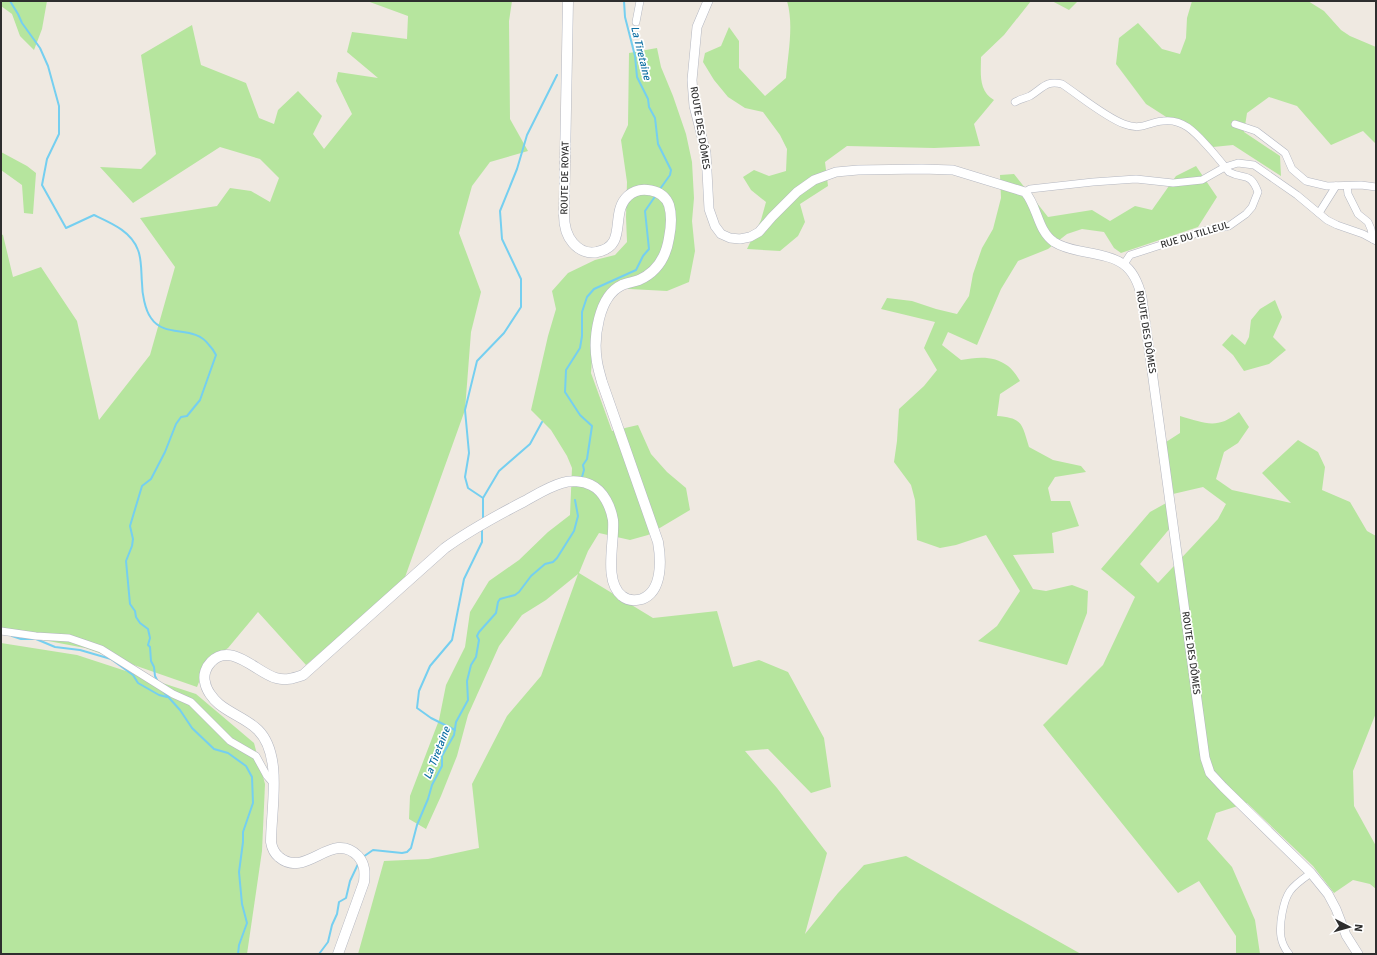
<svg xmlns="http://www.w3.org/2000/svg" width="1377" height="955" viewBox="0 0 1377 955" font-family="Signika,sans-serif">
  <rect width="100%" height="100%" fill="#efe9e1"/>
  <g fill="#b6e59e">
    <polygon points="1,1 47,1 42,29 34,50 20,36 12,14 1,6"/>
    <polygon points="367,1 512,1 509,21 510,119 528,151 490,162 472,186 459,233 481,292 471,332 465,410 404,580 306,665 258,612 228,648 207,662 197,687 85,648 1,632 1,480 2,479 1,477 1,234 3,235 13,277 41,267 77,321 99,420 150,355 175,267 140,218 217,206 230,188 251,191 270,202 279,178 260,159 220,147 133,203 100,167 141,169 156,154 141,55 192,25 201,65 246,83 259,118 274,124 278,110 298,91 322,116 313,134 324,149 352,114 336,81 338,72 378,78 347,52 352,32 407,39 408,16"/>
    <path d="M787,1H1031L1004,35L981,57C981,73 978,91 994,100L974,124L980,146L934,148L847,146L825,162L828,186L800,204L805,222L798,236L780,251L747,249L761,220L766,202L751,190L743,177L754,170L769,176L786,171L787,149L780,135L763,112L745,108L728,97L714,80L703,62L705,53L721,46L729,27L739,41V68L765,96L786,78C788,53 794,25 787,1Z"/>
    <polygon points="1052,1 1075,1 1077,2 1069,10"/>
    <polygon points="1192,1 1308,1 1324,11 1341,30 1350,36 1376,47 1376,144 1363,131 1331,145 1297,106 1269,97 1247,113 1244,132 1280,156 1281,176 1233,145 1213,147 1146,104 1116,64 1119,38 1138,23 1162,49 1180,54 1186,38 1187,18"/>
    <polygon points="657,48 661,67 673,96 686,134 692,162 694,198 692,221 695,251 689,282 667,291 611,288 595,314 591,373 612,431 638,425 651,454 667,472 686,488 690,510 648,535 630,540 599,533 588,551 579,573 653,618 717,611 733,667 759,660 788,672 824,738 831,787 811,793 768,749 745,751 777,788 827,853 805,934 838,893 864,865 906,856 1081,954 358,954 384,861 428,859 479,848 472,784 507,716 541,676 578,574 546,600 522,615 499,646 468,715 457,756 441,796 426,829 409,819 410,796 439,720 446,685 465,647 470,612 489,581 519,560 548,532 570,515 572,468 567,456 551,430 531,410 548,336 556,309 552,291 568,273 595,260 615,255 627,242 626,217 627,182 621,140 628,125 629,53"/>
    <polygon points="1,152 27,166 36,173 33,214 24,213 22,185 1,170"/>
    <path d="M1196,166L1217,197L1198,227L1121,253L1114,248L1104,232L1082,229L1067,234L1048,249L1018,261L1001,289L977,345L948,332L942,345L961,360C977,357 994,355 1008,366C1013,370 1017,376 1020,381L1000,394L997,416C1023,418 1022,424 1029,447L1053,460L1081,466L1086,472L1055,477L1048,488L1051,501H1070L1079,526L1052,533L1054,553L1013,555L1033,589L1046,591L1072,585L1088,591L1087,613L1067,665L978,641L997,626L1020,591L986,535L956,545L940,548L917,540L915,500L911,485L894,462L897,441L899,409L924,386L937,370L924,348L935,322L881,309L887,298L912,301L936,309L957,314L969,296L973,274L982,248L993,229L1001,198L1000,175L1014,174L1048,217L1092,210L1110,221L1135,206L1152,210L1176,176Z"/>
    <polygon points="1275,300 1282,317 1273,337 1286,350 1269,364 1244,371 1233,355 1222,345 1232,334 1245,345 1249,337 1251,320 1260,309"/>
    <path d="M1239,412L1249,427L1238,443L1224,452L1216,479L1232,490L1291,503L1262,473L1298,440L1318,452L1325,467L1322,490L1350,502L1367,531L1376,536V713L1353,771L1354,806L1376,846V889L1370,884L1353,880L1334,893L1313,866L1247,803L1216,813L1207,839L1232,867L1255,920L1260,954H1236V936L1199,881L1178,893L1043,725L1103,665L1135,597L1101,569L1150,512L1168,502L1171,527L1140,564L1158,583L1218,519L1226,504L1203,487L1173,494L1166,442L1180,433V416C1205,423 1217,430 1239,412Z"/>
    <polygon points="1,643 77,655 196,694 254,743 265,784 262,851 247,954 1,954"/>
  </g>
  <g fill="none" stroke-linecap="round" stroke-linejoin="round">
    <g stroke="#75cff0" stroke-width="2">
      <path d="M10,1L18,14L22,23L40,48L48,66L59,106V134L47,159L42,185L66,228L94,215C111,223 131,231 138,250C142,260 141,273 142,283C142,293 145,310 151,318C165,339 194,324 209,345C212,348 214,351 216,355L200,400L187,416L181,417L176,424L165,452L151,479L142,486L130,526L133,539L132,546L126,561L130,604L135,611L136,617L140,623L148,629L150,638L148,645L150,647L151,661L154,667L155,676L157,680"/>
      <polyline points="624,1 625,17 635,56 637,77 648,99 649,107 655,118 658,144 671,170 670,175 660,189"/>
      <polyline points="582,477 584,470 583,465 587,459 592,426 580,415 565,392 566,370 580,348 582,336 582,312 587,297 594,289 636,270 643,256 649,249 645,211 656,195"/>
      <polyline points="483,498 499,471 530,444 542,422"/>
      <polyline points="483,518 483,498 468,488 465,477 469,453 465,410 477,361 504,333 521,307 521,279 502,239 500,211 517,169 527,135 557,75"/>
      <polyline points="12,636 21,639 36,639 55,647 80,650 111,659 133,675 138,683 159,695 167,697"/>
      <polyline points="162,690 180,710 192,728 214,749 228,753 246,766 252,777 253,803 243,832 243,842 239,872 242,904 247,923 239,945 238,954"/>
      <polyline points="455,730 431,718 417,708 419,691 430,666 452,640 464,579 482,542 482,530"/>
      <polyline points="363,857 373,850 402,853 407,852 411,848 417,825 428,799 432,785 442,766 442,756 454,735 456,722 468,700 467,681 471,665 476,657 479,640 477,636 479,632 496,613 498,602 500,599 515,595 519,592 531,576 545,564 553,562 557,558 574,531 578,516 575,500"/>
      <polyline points="319,954 328,942 332,925 337,914 339,902 346,898 350,881 359,862"/>
    </g>
    <defs>
      <g id="minor">
        <polyline points="636,22 640,1"/>
        <path d="M1015,102C1020,99 1026,98 1030,96C1043,88 1046,80 1062,84C1080,96 1105,117 1124,124C1142,131 1148,122 1163,121C1185,118 1198,136 1211,150C1217,157 1223,164 1229,172C1244,180 1250,171 1258,192L1252,207L1246,214L1229,226L1204,231L1130,255L1124,264"/>
        <polyline points="1235,124 1256,131 1285,153 1292,169 1306,181 1327,186 1361,185 1376,187"/>
        <polyline points="1347,186 1348,194 1358,214 1368,222 1371,229 1373,239"/>
        <polyline points="1025,192 1030,189 1093,182 1136,179 1173,183 1202,180 1225,167 1238,163 1254,165 1297,195 1327,220 1337,225 1363,234 1376,241"/>
        <polyline points="1319,213 1336,186"/>
        <polyline points="1,631 36,636 69,638 101,649 173,694 191,702 230,741 256,756 267,776 274,784"/>
        <path d="M1289,954C1285,949 1282,943 1281,937C1279,925 1283,901 1290,891C1295,884 1304,878 1311,873"/>
      </g>
      <path id="tertiary" d="M708,1L697,27L692,80L694,106L706,153L709,209L715,226L721,234L730,238L740,239L750,237L759,232L772,217L797,192L814,180L836,172L858,170L922,169L953,170L1025,192C1038,207 1037,230 1054,242C1062,247 1070,249 1080,251C1115,258 1133,259 1142,298L1205,758L1210,773L1223,787L1311,873L1328,894L1336,909L1346,935L1358,954"/>
      <path id="secondary" d="M338,954L364,882C365,872 365,864 358,856C332,829 306,880 279,857C274,853 272,848 271,842C271,809 283,755 258,730C247,719 231,714 219,704C213,699 206,690 205,682C203,675 206,667 211,662C231,641 257,673 276,678C286,681 294,678 303,675L445,548C470,530 496,516 523,502C536,495 548,487 562,483C571,480 583,481 591,485C604,491 611,508 613,520C615,541 603,581 622,596C628,601 635,601 642,599C663,591 661,559 658,542L602,382C600,375 598,368 597,362C593,339 598,296 622,285C627,283 633,282 639,280C657,272 666,257 669,238C671,228 672,215 669,205C663,189 640,185 628,196C609,213 629,246 597,252C588,254 579,250 573,243C566,235 564,225 564,215L568,1"/>
    </defs>
    <use href="#minor" stroke="#b4b7c1" stroke-width="8"/>
    <use href="#tertiary" stroke="#b4b7c1" stroke-width="10"/>
    <use href="#secondary" stroke="#b4b7c1" stroke-width="11"/>
    <use href="#minor" stroke="#fff" stroke-width="7"/>
    <use href="#tertiary" stroke="#fff" stroke-width="9"/>
    <use href="#secondary" stroke="#fff" stroke-width="10"/>
  </g>
  <g text-anchor="middle" dominant-baseline="central" stroke-width="3.5" stroke-linejoin="round" paint-order="stroke">
    <g font-size="10" fill="#2e2e2e" stroke="#fff">
      <text transform="translate(700 128) rotate(81)">ROUTE DES DÔMES</text>
      <text transform="translate(565 178) rotate(-89)">ROUTE DE ROYAT</text>
      <text transform="translate(1195 235) rotate(-17)">RUE DU TILLEUL</text>
      <text transform="translate(1146 332) rotate(81)">ROUTE DES DÔMES</text>
      <text transform="translate(1191 653) rotate(82)">ROUTE DES DÔMES</text>
    </g>
    <g font-size="11" font-style="italic" fill="#0d6fa3" stroke="#fff">
      <text transform="translate(641 53) rotate(76)">La Tiretaine</text>
      <text transform="translate(437 753) rotate(-69)">La Tiretaine</text>
    </g>
  </g>
  <rect width="1377" height="955" fill="none" stroke="#2e2e2e" stroke-width="4"/>
  <g transform="translate(1349 927) rotate(96)" stroke="#ffffff" stroke-width="3" paint-order="stroke">
  <path d="M0-3L7 15L0 10L-7 15Z" fill="#2e2e2e"/>
  <text y="-6" font-size="11" font-weight="bold" text-anchor="middle" fill="#2e2e2e">N</text>
  </g>
</svg>
